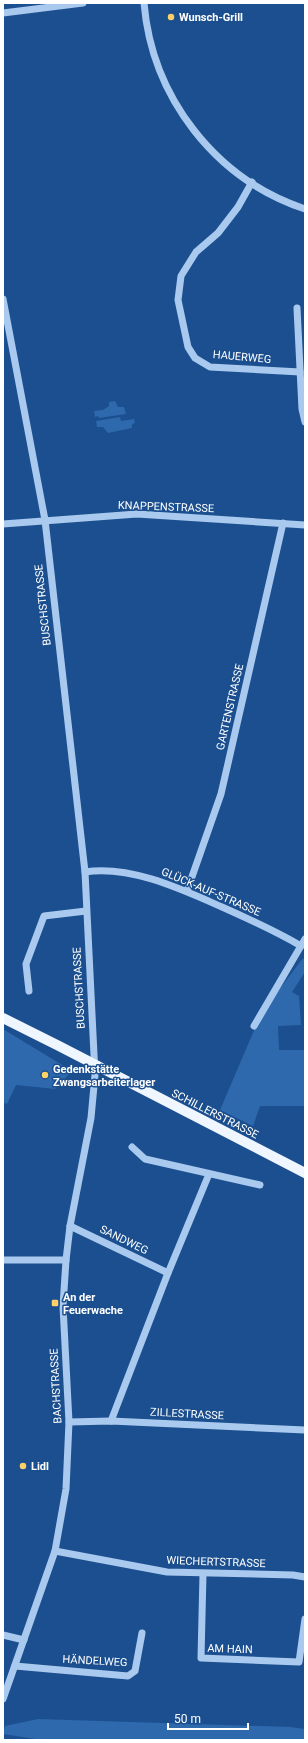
<svg xmlns="http://www.w3.org/2000/svg" width="308" height="1743" viewBox="0 0 308 1743" font-family="Roboto,sans-serif">
  <rect width="100%" height="100%" fill="#1b4f8f"/>
  <g fill="#2e69ad">
    <polygon points="115,401 118,407 124,407 126,414 99,418 98,416 95,417 94,411 103,410 109,406 109,402"/>
    <polygon points="120,417 121,421 134,419 135,423 132,424 132,428 108,433 103,427 97,427 96,421"/>
    <polygon points="303,958 305,961 305,972 292,992 299,996 301,1025 278,1026 279,1050 305,1050 305,1106 260,1106 253,1126 220,1110 255,1028 266,1007"/>
    <polygon points="3,1029 72,1071 55,1089 16,1085 7,1104 3,1102"/>
    <polygon points="38,1719 290,1727 305,1729 305,1740 42,1740 3,1734 5,1726"/>
  </g>
  <g fill="none" stroke-linecap="round" stroke-linejoin="round">
    <g stroke="#a9c9ee" stroke-width="7">
      <path d="M144,3C152,97 215,179 305,209"/>
      <polyline points="3,13 83,3"/>
      <polyline points="252,182 238,207 218,233 196,252 181,276 178,300 188,347 195,358 210,367 300,372"/>
      <polyline points="3,299 45,520 85,872 95,1075 91,1118 70,1226 66,1260 63,1306 69,1422 66,1489 55,1551 3,1699"/>
      <polyline points="297,308 302,409 305,422"/>
      <polyline points="3,524 137,514 305,525"/>
      <path d="M85,872C130,865 181,889 222,907C249,919 276,931 301,946"/>
      <polyline points="187,891 221,794 283,523"/>
      <polyline points="29,991 26,964 44,916 86,911"/>
      <polyline points="254,1026 305,939"/>
      <polyline points="132,1147 145,1159 260,1185"/>
      <polyline points="70,1226 168,1273"/>
      <polyline points="3,1260 66,1260"/>
      <polyline points="111,1421 168,1273 209,1174"/>
      <polyline points="69,1422 111,1421 305,1430"/>
      <polyline points="55,1551 167,1572 293,1575 305,1577"/>
      <polyline points="203,1574 201,1658 299,1662 305,1619"/>
      <polyline points="3,1635 24,1640"/>
      <polyline points="15,1666 128,1676 135,1671 142,1633"/>
    </g>
    <polyline stroke="#f0f6ff" stroke-width="10" points="3,1018 59,1046 305,1173"/>
  </g>
  <g fill="#ffd166" stroke="#1b4f8f" stroke-width="1.5">
    <circle cx="171" cy="17" r="4"/>
    <circle cx="45" cy="1075" r="4"/>
    <rect x="51" y="1299" width="8" height="8" rx="2"/>
    <circle cx="23" cy="1466" r="4"/>
  </g>
  <g text-anchor="middle" dominant-baseline="central" stroke-width="3" stroke-linejoin="round" paint-order="stroke">
    <g font-size="11" font-weight="bold" fill="#fff" stroke="#1b4f8f" text-anchor="start">
      <text x="179" y="17">Wunsch-Grill</text>
      <text x="53" y="1069">Gedenkstätte<tspan x="53" dy="13">Zwangsarbeiterlager</tspan></text>
      <text x="63" y="1297">An der<tspan x="63" dy="13">Feuerwache</tspan></text>
      <text x="31" y="1466">Lidl</text>
    </g>
    <g font-size="11" fill="#fff" stroke="#1b4f8f">
      <text transform="translate(242 357) rotate(5)">HAUERWEG</text>
      <text transform="translate(166 507) rotate(2)">KNAPPENSTRASSE</text>
      <text transform="translate(43 605) rotate(-96)">BUSCHSTRASSE</text>
      <text transform="translate(230 707) rotate(-77)">GARTENSTRASSE</text>
      <text transform="translate(211 892) rotate(23)">GLÜCK-AUF-STRASSE</text>
      <text transform="translate(79 988) rotate(-93)">BUSCHSTRASSE</text>
      <text transform="translate(215 1114) rotate(27)">SCHILLERSTRASSE</text>
      <text transform="translate(124 1240) rotate(26)">SANDWEG</text>
      <text transform="translate(56 1386) rotate(-93)">BACHSTRASSE</text>
      <text transform="translate(187 1414) rotate(3)">ZILLESTRASSE</text>
      <text transform="translate(216 1562) rotate(2)">WIECHERTSTRASSE</text>
      <text transform="translate(230 1649) rotate(2)">AM HAIN</text>
      <text transform="translate(95 1661) rotate(3)">HÄNDELWEG</text>
    </g>
  </g>
  <rect width="308" height="1743" fill="none" stroke="#ffffff" stroke-width="8"/>
  <path d="M168 1723v6h80v-6" fill="none" stroke="#ffffff" stroke-width="2"/>
  <text x="174" y="1723" font-size="12" fill="#ffffff" stroke="#1b4f8f" stroke-width="3" paint-order="stroke">50 m</text>
</svg>
